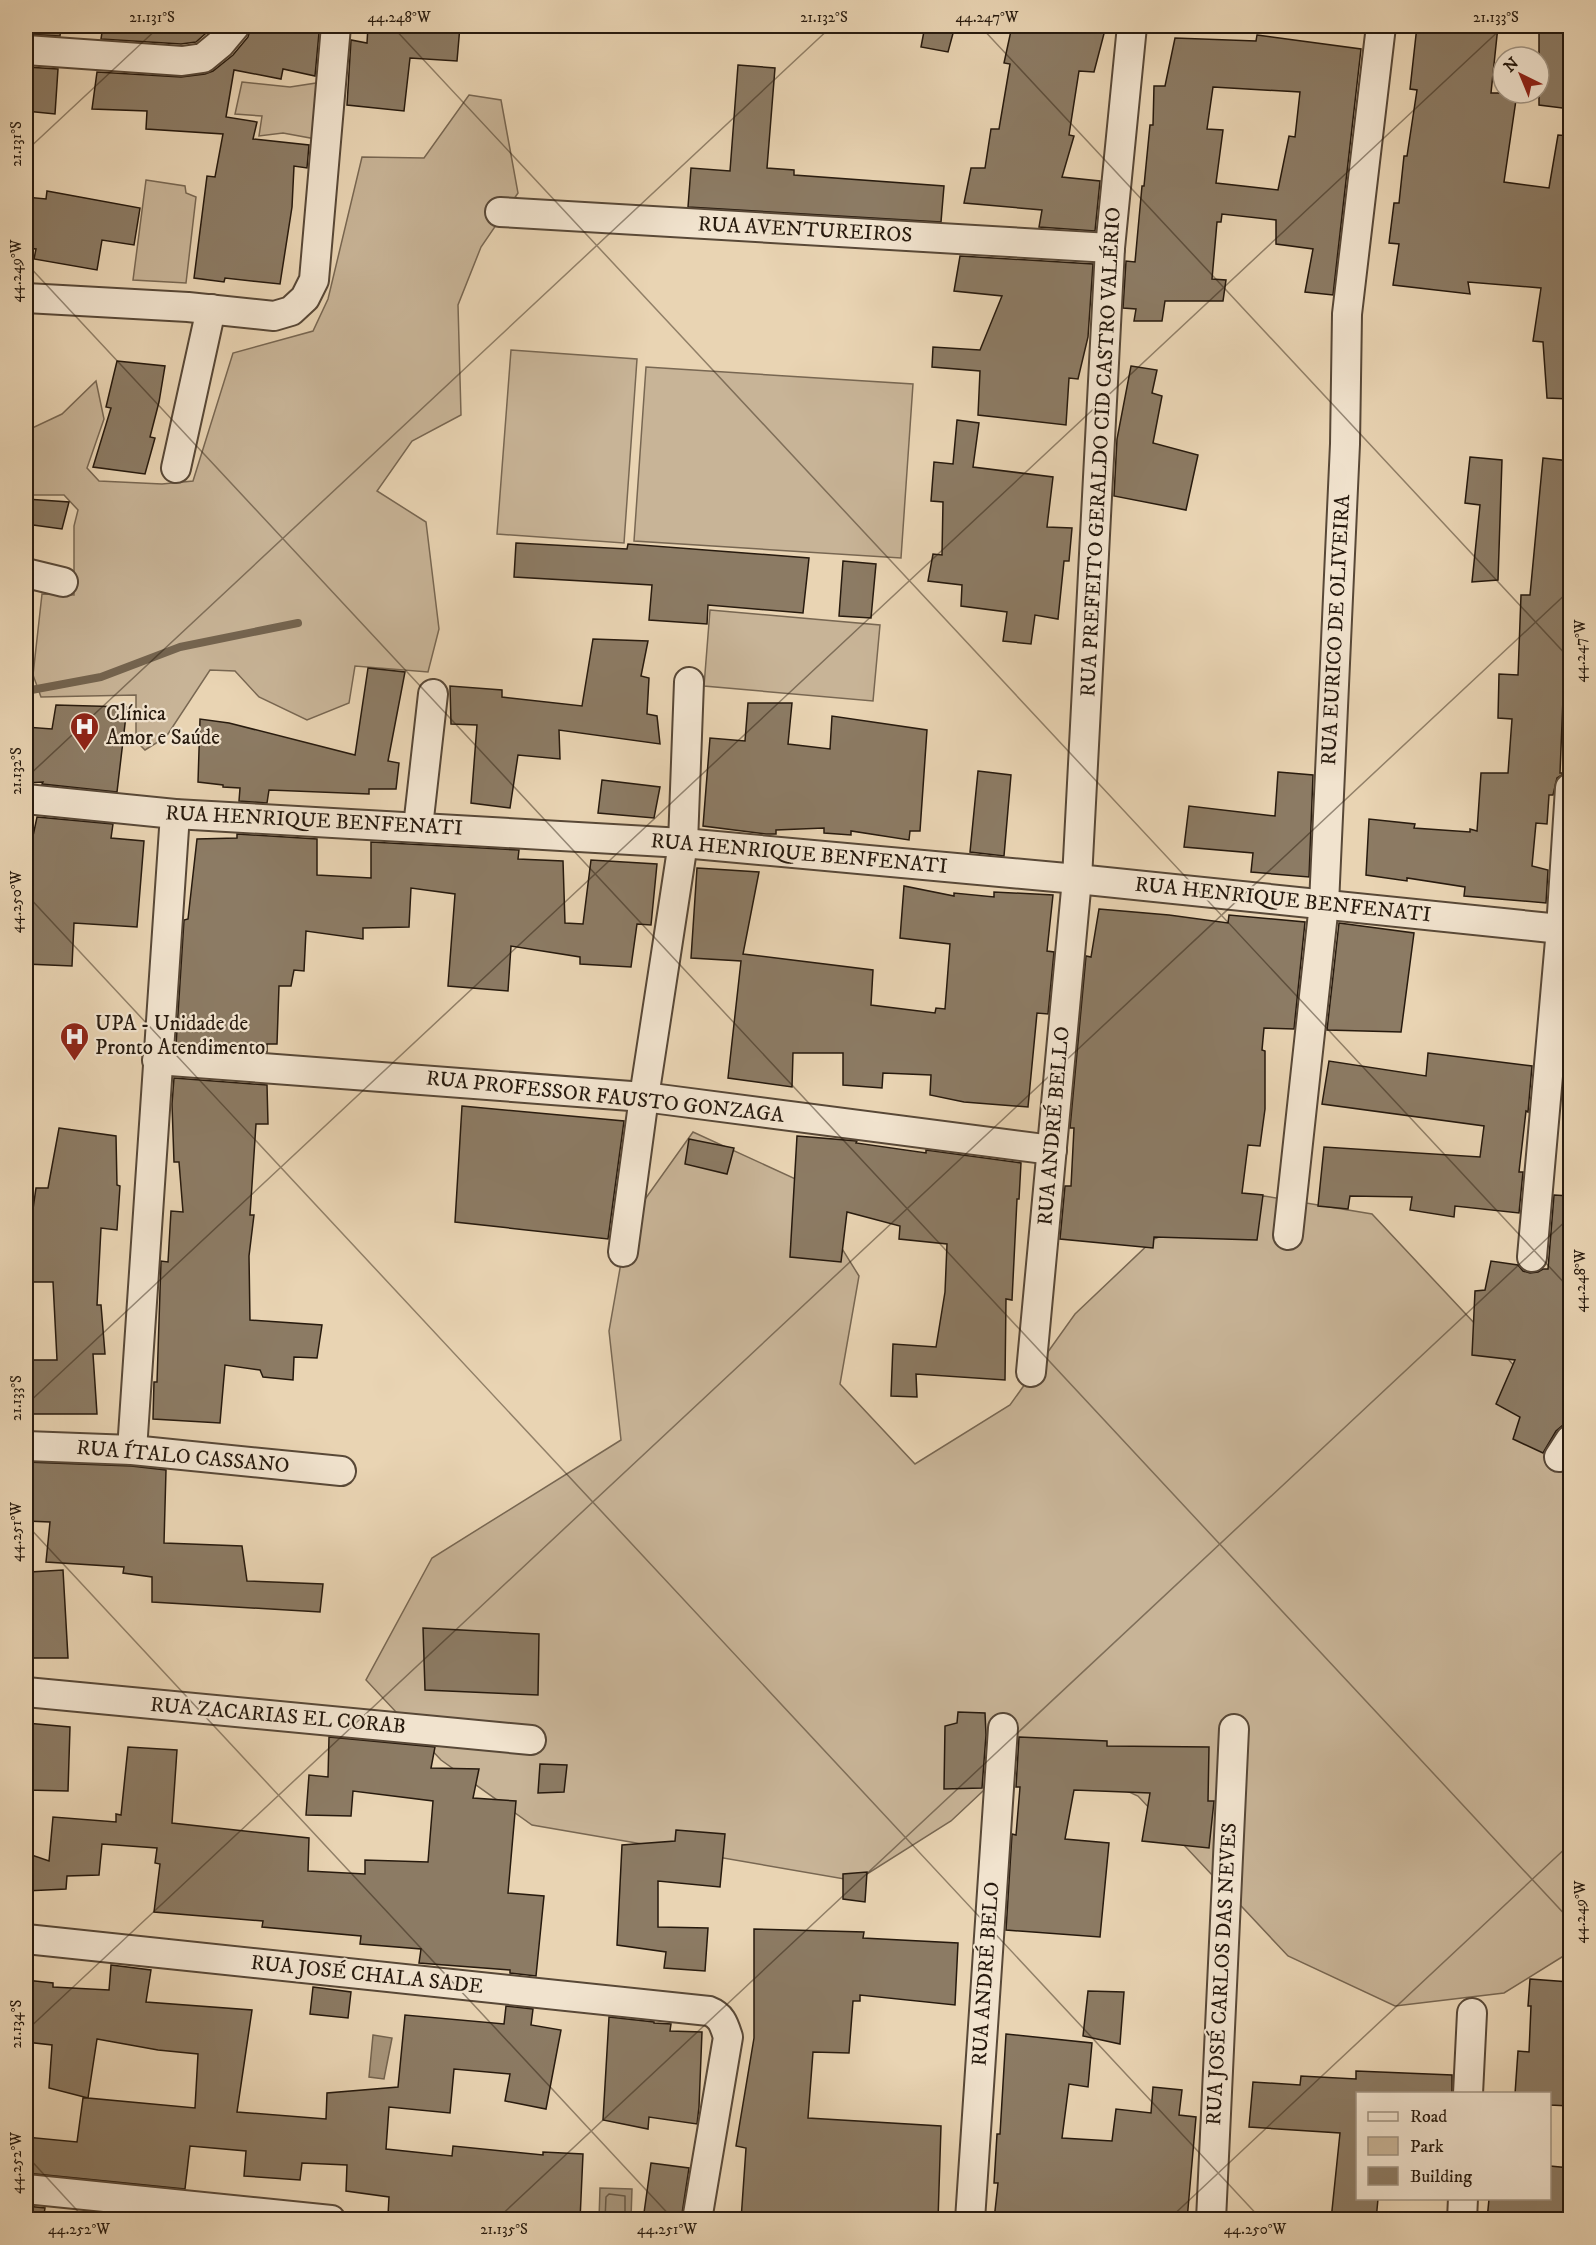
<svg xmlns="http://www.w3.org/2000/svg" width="1596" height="2245" viewBox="0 0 1596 2245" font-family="'IM FELL DW Pica',serif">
  <rect width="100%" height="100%" fill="#e9d4b3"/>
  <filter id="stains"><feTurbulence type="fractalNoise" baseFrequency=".00333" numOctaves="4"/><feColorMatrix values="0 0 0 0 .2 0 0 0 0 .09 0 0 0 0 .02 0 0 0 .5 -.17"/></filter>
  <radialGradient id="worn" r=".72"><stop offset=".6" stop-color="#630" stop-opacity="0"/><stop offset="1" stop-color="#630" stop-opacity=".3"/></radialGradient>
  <g fill="#c8b497" stroke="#786752" stroke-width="1.5">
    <polygon points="242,82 290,87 323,82 316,139 283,133 259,136 262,116 235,114"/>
    <path d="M469,95L501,100L518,193L481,247L458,305L461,415L412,441L377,491L426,522L439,629L428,672L355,666L349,703L307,720L259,697L235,671L210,670L166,737L145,750L136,741V695L41,697L33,675L42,594L74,595V526L78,510L64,495H28C22,479 24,446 30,429L62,414L96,381L104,419L87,468L99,481L162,484L193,481L233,353L313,331L328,299L362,157L424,158Z"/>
    <polygon points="146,180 185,186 186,193 196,197 186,283 133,280"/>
    <polygon points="511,350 637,359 624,543 497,534"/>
    <polygon points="646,367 913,384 901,558 634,541"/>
    <polygon points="710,610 880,625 873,701 704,686"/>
    <polygon points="693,1132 800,1181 859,1276 840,1384 915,1464 1010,1405 1075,1314 1154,1239 1264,1196 1372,1214 1522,1374 1570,1451 1570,1952 1504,1993 1395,2006 1288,1956 1138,1796 1030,1747 951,1821 856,1881 532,1825 441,1760 366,1680 432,1558 621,1440 609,1331 628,1223"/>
  </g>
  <g fill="#a7957b" stroke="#74644f" stroke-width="1.5">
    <polygon points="373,2035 392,2038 384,2079 369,2077"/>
    <polygon points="600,2188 632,2189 631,2219 599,2219"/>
  </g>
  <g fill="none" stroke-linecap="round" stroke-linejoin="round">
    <polyline stroke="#675844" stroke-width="1.5" points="605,2220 606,2197 609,2194 625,2196 625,2220"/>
    <polyline stroke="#74644f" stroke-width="8" points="26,691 101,677 180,647 298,623"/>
  </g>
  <g fill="#8c7b64" stroke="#271a0e" stroke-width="1.5" fill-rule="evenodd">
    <polygon points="26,26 61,26 60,36 26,34"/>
    <polygon points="103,26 214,26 196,42 181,44 101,39"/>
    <polygon points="251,26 303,26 302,30 319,33 315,76 283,69 281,79 234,70 226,117 257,122 253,139 309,145 307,168 294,166 292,207 280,284 225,278 224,282 194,278 207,176 215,177 223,134 146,129 147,111 92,109 97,72 181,77 205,74 213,71 233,55 248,37"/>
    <polygon points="368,26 460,26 457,61 410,58 404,111 347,105 351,40 367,43"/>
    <polygon points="925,26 955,26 948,52 921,47"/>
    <polygon points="1012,26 1106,26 1094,72 1079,71 1069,135 1074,136 1062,177 1100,181 1095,231 1039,227 1042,210 964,203 971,168 985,168 991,129 999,129 1010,64 1004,63"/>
    <polygon points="1417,26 1498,26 1491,93 1517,93 1504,182 1549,188 1558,135 1570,136 1570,399 1547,398 1543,342 1533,341 1541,288 1468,282 1470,294 1393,285 1399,244 1389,243 1394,203 1399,203 1404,156 1407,156 1417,90 1410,89"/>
    <polygon points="1539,26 1570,26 1570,109 1539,105"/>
    <path d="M1257,35L1361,49L1333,295L1305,292L1313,249L1276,244V220L1222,214L1221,222H1217L1212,279L1226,280L1223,301H1165L1162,321H1134L1136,309L1123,308L1126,261L1135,262L1142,186H1144L1150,125H1153L1154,86H1165L1175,38L1256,41ZM1213,87L1300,92L1295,137L1289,136L1278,190L1216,183L1223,130L1207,129Z"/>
    <polygon points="738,65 775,68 767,168 794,170 794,175 944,186 941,222 688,207 691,168 730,171"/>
    <polygon points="26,67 58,69 55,114 26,111"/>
    <polygon points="47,191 140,208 134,245 102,240 97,270 34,259 36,249 26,248 26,197 46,199"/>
    <polygon points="960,256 1093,264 1088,337 1078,379 1069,378 1066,425 978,415 980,371 932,367 933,347 980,350 1002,296 954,291"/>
    <polygon points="117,361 165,366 159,402 150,437 155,438 145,474 93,467 111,408 106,407"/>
    <polygon points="1131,366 1157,370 1152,393 1162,396 1153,443 1198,455 1186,510 1114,496 1117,439"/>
    <polygon points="957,420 979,423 973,467 1053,477 1047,527 1072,528 1069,561 1064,561 1058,619 1035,615 1031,644 1003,641 1007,612 961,606 962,585 928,581 933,554 942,555 943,502 931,501 934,462 953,464"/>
    <polygon points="1470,457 1502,460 1498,580 1472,582 1480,505 1465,503"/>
    <polygon points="1543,458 1570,461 1570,583 1567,627 1570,628 1564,674 1560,773 1565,773 1557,778 1553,795 1549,795 1547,824 1536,823 1532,866 1548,870 1546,903 1464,896 1465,887 1407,878 1407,881 1366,875 1369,819 1415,824 1414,828 1470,832 1470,829 1477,831 1481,773 1508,773 1512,719 1498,718 1499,674 1518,675 1521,595 1530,595"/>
    <polygon points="26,499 69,502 62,529 26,524"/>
    <polygon points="516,543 627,549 628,544 809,558 803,613 708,605 707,624 649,620 652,585 514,577"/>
    <polygon points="843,561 876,564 871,618 839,616"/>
    <polygon points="593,639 648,641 641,676 649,678 647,714 657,716 660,744 559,730 560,759 518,755 510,808 471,803 477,725 451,724 450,686 502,690 502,697 582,706"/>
    <polygon points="368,668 405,672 388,761 399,763 396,789 369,789 369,794 269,790 267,803 239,801 240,788 223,787 223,785 198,782 200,719 229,723 355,755"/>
    <polygon points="748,703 792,703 788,744 830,749 832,716 927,730 920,831 910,831 909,840 851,831 851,835 824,833 824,828 776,830 776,834 766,834 703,826 710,738 745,741"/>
    <polygon points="56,705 127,707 117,792 42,784 43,782 26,783 26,727 52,729"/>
    <polygon points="978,771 1011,775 1004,856 970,852"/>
    <polygon points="1278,772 1313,775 1309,877 1251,872 1253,853 1184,847 1189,806 1275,816"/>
    <polygon points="602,780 660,787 654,818 598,813"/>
    <polygon points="37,817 113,824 111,838 144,841 137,927 74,923 72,966 26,964 26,836 33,836"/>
    <polygon points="237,834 317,839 317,875 371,878 371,842 519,850 518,859 563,861 565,923 583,924 591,860 657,864 651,925 637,924 631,967 580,964 580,957 511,946 508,991 448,986 455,894 411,888 409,927 363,928 363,939 306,931 304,971 294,970 291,986 279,986 277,1044 267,1044 267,1052 176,1045 184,920 188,919 197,839 237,838"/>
    <polygon points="697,868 759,872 743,954 873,970 871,1005 935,1013 936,1008 945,1009 950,944 900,938 904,886 954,896 954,893 994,897 994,892 1053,895 1047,951 1054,952 1048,1014 1037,1013 1028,1107 964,1102 930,1095 931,1075 883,1073 882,1088 843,1085 843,1053 793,1053 792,1087 728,1078 741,961 691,958"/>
    <polygon points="1099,909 1169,915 1228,923 1229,915 1305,922 1294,1029 1264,1028 1262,1050 1265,1051 1265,1109 1260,1146 1248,1145 1242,1193 1263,1195 1257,1240 1154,1237 1153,1248 1060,1239 1065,1186 1071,1186 1074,1128 1070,1128 1086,956 1091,957"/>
    <polygon points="1339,923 1414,933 1401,1032 1327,1030"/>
    <polygon points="1428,1053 1532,1066 1528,1112 1526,1111 1519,1172 1523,1172 1519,1213 1455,1206 1454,1217 1410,1210 1412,1197 1350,1196 1348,1209 1318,1206 1324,1147 1480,1157 1484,1126 1322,1104 1329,1061 1426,1076"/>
    <polygon points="174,1078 267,1085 268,1124 256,1124 250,1215 254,1215 249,1256 250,1320 322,1325 317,1358 294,1357 293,1380 263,1377 260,1370 225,1365 220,1423 153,1419 154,1382 157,1382 161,1261 168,1262 171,1211 183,1212 179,1162 174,1162 172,1104"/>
    <polygon points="462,1106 624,1121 608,1239 455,1222"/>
    <polygon points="59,1128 116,1136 117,1185 120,1186 117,1230 101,1228 97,1305 101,1305 105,1354 93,1354 97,1414 26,1414 26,1360 57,1360 53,1282 33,1282 32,1216 36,1188 48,1188"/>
    <polygon points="797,1136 857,1141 856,1143 926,1153 926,1150 1021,1163 1019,1199 1017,1199 1012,1300 1006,1299 1005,1380 916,1374 917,1397 891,1396 893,1344 936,1347 945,1292 947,1244 899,1239 900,1226 847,1212 841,1262 790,1257"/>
    <polygon points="689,1139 734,1148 727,1174 685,1164"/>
    <polygon points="1554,1195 1570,1196 1570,1410 1563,1425 1556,1431 1543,1453 1513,1439 1520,1417 1496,1404 1515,1360 1472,1355 1475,1291 1485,1290 1491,1261 1518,1265 1523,1271 1530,1273 1538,1272 1543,1269 1548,1269"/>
    <polygon points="26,1462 131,1466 166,1470 164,1543 242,1546 247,1581 323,1584 320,1612 152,1602 152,1577 123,1573 124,1567 46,1562 50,1522 26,1521"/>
    <polygon points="63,1570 68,1658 26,1658 26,1598 30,1572"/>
    <polygon points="423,1628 539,1634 538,1695 425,1690"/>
    <polygon points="958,1712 985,1713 986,1735 982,1788 944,1789 945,1726 957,1723"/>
    <polygon points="26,1723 70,1727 68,1791 27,1790"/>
    <polygon points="329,1737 435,1747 431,1768 479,1769 473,1798 516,1801 508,1893 544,1896 536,1976 510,1973 510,1970 419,1963 421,1949 360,1944 361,1936 262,1927 263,1921 154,1912 160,1864 155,1863 157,1848 102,1844 99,1875 67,1876 66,1889 26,1891 26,1853 49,1861 53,1817 116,1822 116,1814 121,1815 128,1747 177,1750 172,1823 309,1838 308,1871 365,1874 365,1860 428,1862 433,1801 353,1791 351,1816 306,1815 309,1775 328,1777"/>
    <polygon points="1019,1737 1107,1741 1107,1746 1209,1747 1208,1801 1214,1801 1209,1848 1142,1841 1150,1793 1074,1790 1065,1839 1109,1843 1100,1937 1006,1930 1012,1834 1016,1835 1020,1787 1016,1787"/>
    <polygon points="540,1764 567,1765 564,1792 538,1793"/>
    <polygon points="676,1830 725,1834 720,1887 658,1881 658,1927 708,1928 705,1971 664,1968 666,1952 617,1945 622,1845 675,1841"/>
    <polygon points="867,1872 865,1902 843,1899 843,1874"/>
    <polygon points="754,1929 864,1932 863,1938 958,1943 955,2005 860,1995 860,2001 853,2001 849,2053 813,2052 808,2118 941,2126 938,2220 741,2220 746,2148 736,2146 754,2038"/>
    <path d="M111,1965L151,1970L146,2002L252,2010L237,2112L326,2119L327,2093L398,2087L405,2015L504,2024L506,2006L533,2009L531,2025L561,2030L546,2109L505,2101L510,2074L454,2069L450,2113L389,2107L386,2149L452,2156L453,2146L543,2155V2152L583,2154L580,2220H469L429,2216L428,2219L388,2215L389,2197L346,2191L347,2165L302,2163L300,2180L244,2176L246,2151L190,2146L185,2189L26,2173V2137L77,2142L83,2098H88L49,2088L52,2045L26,2042V1980L53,1983V1987L109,1990ZM97,2039L158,2050L198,2054L195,2108L88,2098Z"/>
    <polygon points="1530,1979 1570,1982 1570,2106 1550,2105 1550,2094 1515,2094 1518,2051 1529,2052 1531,2006 1528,2006"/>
    <polygon points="313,1987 351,1992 348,2018 310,2014"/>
    <polygon points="1088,1991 1124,1992 1120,2044 1083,2036"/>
    <polygon points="609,2017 654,2022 654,2023 671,2024 670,2031 702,2032 699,2107 697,2124 649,2117 648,2129 603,2120"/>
    <polygon points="1006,2034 1092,2043 1088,2087 1069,2084 1062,2138 1112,2141 1116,2109 1151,2113 1153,2087 1182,2090 1179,2115 1196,2117 1187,2220 994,2220 998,2183 994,2183 997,2134 1000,2134"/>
    <polygon points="1356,2071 1452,2075 1452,2094 1358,2094 1358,2199 1378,2199 1376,2220 1331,2220 1340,2133 1249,2127 1253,2082 1300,2085 1301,2076 1356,2079"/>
    <polygon points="651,2163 689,2168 681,2220 643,2220"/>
    <polygon points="1550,2166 1570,2168 1570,2220 1487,2220 1489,2199 1550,2199"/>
    <polygon points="26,2206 45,2208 43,2220 26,2220"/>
  </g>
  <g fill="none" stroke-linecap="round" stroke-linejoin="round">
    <defs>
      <g id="minor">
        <polyline points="26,50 182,61 203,58 220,44 235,26"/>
        <polyline points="500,212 1110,248"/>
        <polyline points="26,298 188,307 274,316 291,311 305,298 314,280 336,26"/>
        <polyline points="176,468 211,309"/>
        <polyline points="26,573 63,582"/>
        <polyline points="26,799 175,814 683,843 1077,879 1570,930"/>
        <polyline points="418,827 433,694"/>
        <polyline points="157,1060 644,1097 1052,1150"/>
        <polyline points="1288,1235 1324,904 1345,444 1347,314 1381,26"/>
        <polyline points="623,1252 644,1097 683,843 689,682"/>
        <polyline points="1532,1257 1561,929 1570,788"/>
        <polyline points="1031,1372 1077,879 1110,248 1132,26"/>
        <polyline points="26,1446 132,1450 341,1471"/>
        <polyline points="132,1450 175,814"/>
        <polyline points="1559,1457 1570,1440"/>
        <polyline points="26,1692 531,1740"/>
        <path d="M26,1939L709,2011C722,2016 724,2025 728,2037L697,2220"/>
        <polyline points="1468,2094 1472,2013"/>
        <polyline points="26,2189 331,2220"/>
        <polyline points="970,2220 1003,1728"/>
        <polyline points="1211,2220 1234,1729"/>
        <polyline points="1462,2220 1463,2198"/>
      </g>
    </defs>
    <use href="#minor" stroke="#584837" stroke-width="32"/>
    <use href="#minor" stroke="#f1e3ce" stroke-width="28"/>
  </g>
  <path fill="none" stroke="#271a0e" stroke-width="1.5" stroke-opacity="0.45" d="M392,26L1570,1289M980,26L1570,659M1568,26L1570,28M26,151L160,26M26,263L1570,1920M26,778L832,26M26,894L1262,2220M26,1405L1504,26M26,1524L674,2220M26,2031L1570,590M26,2155L86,2220M496,2220L1570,1217M1168,2220L1570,1844"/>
  <defs>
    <symbol id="hospital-pin" viewBox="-11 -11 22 30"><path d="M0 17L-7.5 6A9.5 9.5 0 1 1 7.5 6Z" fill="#8f2418" stroke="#f1e3ce"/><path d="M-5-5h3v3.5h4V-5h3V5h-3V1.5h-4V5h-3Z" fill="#fff"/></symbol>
  </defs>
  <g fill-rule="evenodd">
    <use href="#hospital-pin" x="68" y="710" width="33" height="45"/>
    <use href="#hospital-pin" x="58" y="1020" width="33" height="45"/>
  </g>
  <g text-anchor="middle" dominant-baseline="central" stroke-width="4.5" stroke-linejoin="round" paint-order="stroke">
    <g font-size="21" fill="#271a0e" stroke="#f1e3ce">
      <text transform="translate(805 230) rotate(3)">RUA AVENTUREIROS</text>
      <text transform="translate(1101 452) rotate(-87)">RUA PREFEITO GERALDO CID CASTRO VALÉRIO</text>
      <text transform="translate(1336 630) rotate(-87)">RUA EURICO DE OLIVEIRA</text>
      <text transform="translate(314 821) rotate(3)">RUA HENRIQUE BENFENATI</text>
      <text transform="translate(799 854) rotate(5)">RUA HENRIQUE BENFENATI</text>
      <text transform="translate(1283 900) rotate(6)">RUA HENRIQUE BENFENATI</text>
      <text transform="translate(605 1097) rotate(6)">RUA PROFESSOR FAUSTO GONZAGA</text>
      <text transform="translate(1054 1126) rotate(-85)">RUA ANDRÉ BELLO</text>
      <text transform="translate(183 1457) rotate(5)">RUA ÍTALO CASSANO</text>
      <text transform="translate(278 1716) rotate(5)">RUA ZACARIAS EL CORAB</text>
      <text transform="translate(986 1974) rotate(-86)">RUA ANDRÉ BELO</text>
      <text transform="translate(1222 1974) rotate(-87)">RUA JOSÉ CARLOS DAS NEVES</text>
      <text transform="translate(367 1975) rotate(6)">RUA JOSÉ CHALA SADE</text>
    </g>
    <g font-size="21" fill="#271a0e" stroke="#f1e3ce" text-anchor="start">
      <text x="106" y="714">Clínica<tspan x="106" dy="24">Amor e Saúde</tspan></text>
      <text x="95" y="1024">UPA - Unidade de<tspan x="95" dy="24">Pronto Atendimento</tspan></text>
    </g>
  </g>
  <rect width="1596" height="2245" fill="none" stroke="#e9d4b3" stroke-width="66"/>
  <rect x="1356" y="2092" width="195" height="108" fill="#f1e3ce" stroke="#a09381" stroke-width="1.5"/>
  <rect x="1368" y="2112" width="30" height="9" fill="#f1e3ce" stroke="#a09381" stroke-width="1.5"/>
  <text x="1410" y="2122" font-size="18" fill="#271a0e">Road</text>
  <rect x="1368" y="2137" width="30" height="18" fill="#c8b497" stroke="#a09381" stroke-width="1.5"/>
  <text x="1410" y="2152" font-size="18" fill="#271a0e">Park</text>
  <rect x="1368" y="2167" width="30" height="18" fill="#8c7b64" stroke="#a09381" stroke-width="1.5"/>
  <text x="1410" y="2182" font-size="18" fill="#271a0e">Building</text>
  <g transform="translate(1521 75) rotate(317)"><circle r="28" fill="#f1e3ce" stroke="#a09381" stroke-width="1.5"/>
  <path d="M0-4.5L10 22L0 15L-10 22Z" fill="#8f2418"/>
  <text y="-9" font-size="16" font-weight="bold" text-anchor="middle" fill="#271a0e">N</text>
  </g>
  <rect x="33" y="33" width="1530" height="2179" fill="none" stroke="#271a0e" stroke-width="2"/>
  <g font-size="15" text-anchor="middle" fill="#271a0e">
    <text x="152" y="22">21.131°S</text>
    <text x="399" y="22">44.248°W</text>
    <text x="824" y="22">21.132°S</text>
    <text x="987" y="22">44.247°W</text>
    <text x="1496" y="22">21.133°S</text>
    <text transform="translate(16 144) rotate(-90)" y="5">21.131°S</text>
    <text transform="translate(16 271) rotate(-90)" y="5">44.249°W</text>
    <text transform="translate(1580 651) rotate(-90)" y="5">44.247°W</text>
    <text transform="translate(16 771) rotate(-90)" y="5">21.132°S</text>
    <text transform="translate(16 902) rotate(-90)" y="5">44.250°W</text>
    <text transform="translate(1580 1281) rotate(-90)" y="5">44.248°W</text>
    <text transform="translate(16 1398) rotate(-90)" y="5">21.133°S</text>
    <text transform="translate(16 1532) rotate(-90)" y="5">44.251°W</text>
    <text transform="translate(1580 1912) rotate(-90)" y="5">44.249°W</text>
    <text transform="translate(16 2024) rotate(-90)" y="5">21.134°S</text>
    <text transform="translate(16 2163) rotate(-90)" y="5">44.252°W</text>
    <text x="79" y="2234">44.252°W</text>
    <text x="504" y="2234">21.135°S</text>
    <text x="667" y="2234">44.251°W</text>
    <text x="1255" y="2234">44.250°W</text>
  </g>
  <rect width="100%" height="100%" filter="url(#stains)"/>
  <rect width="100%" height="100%" fill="url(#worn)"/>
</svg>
